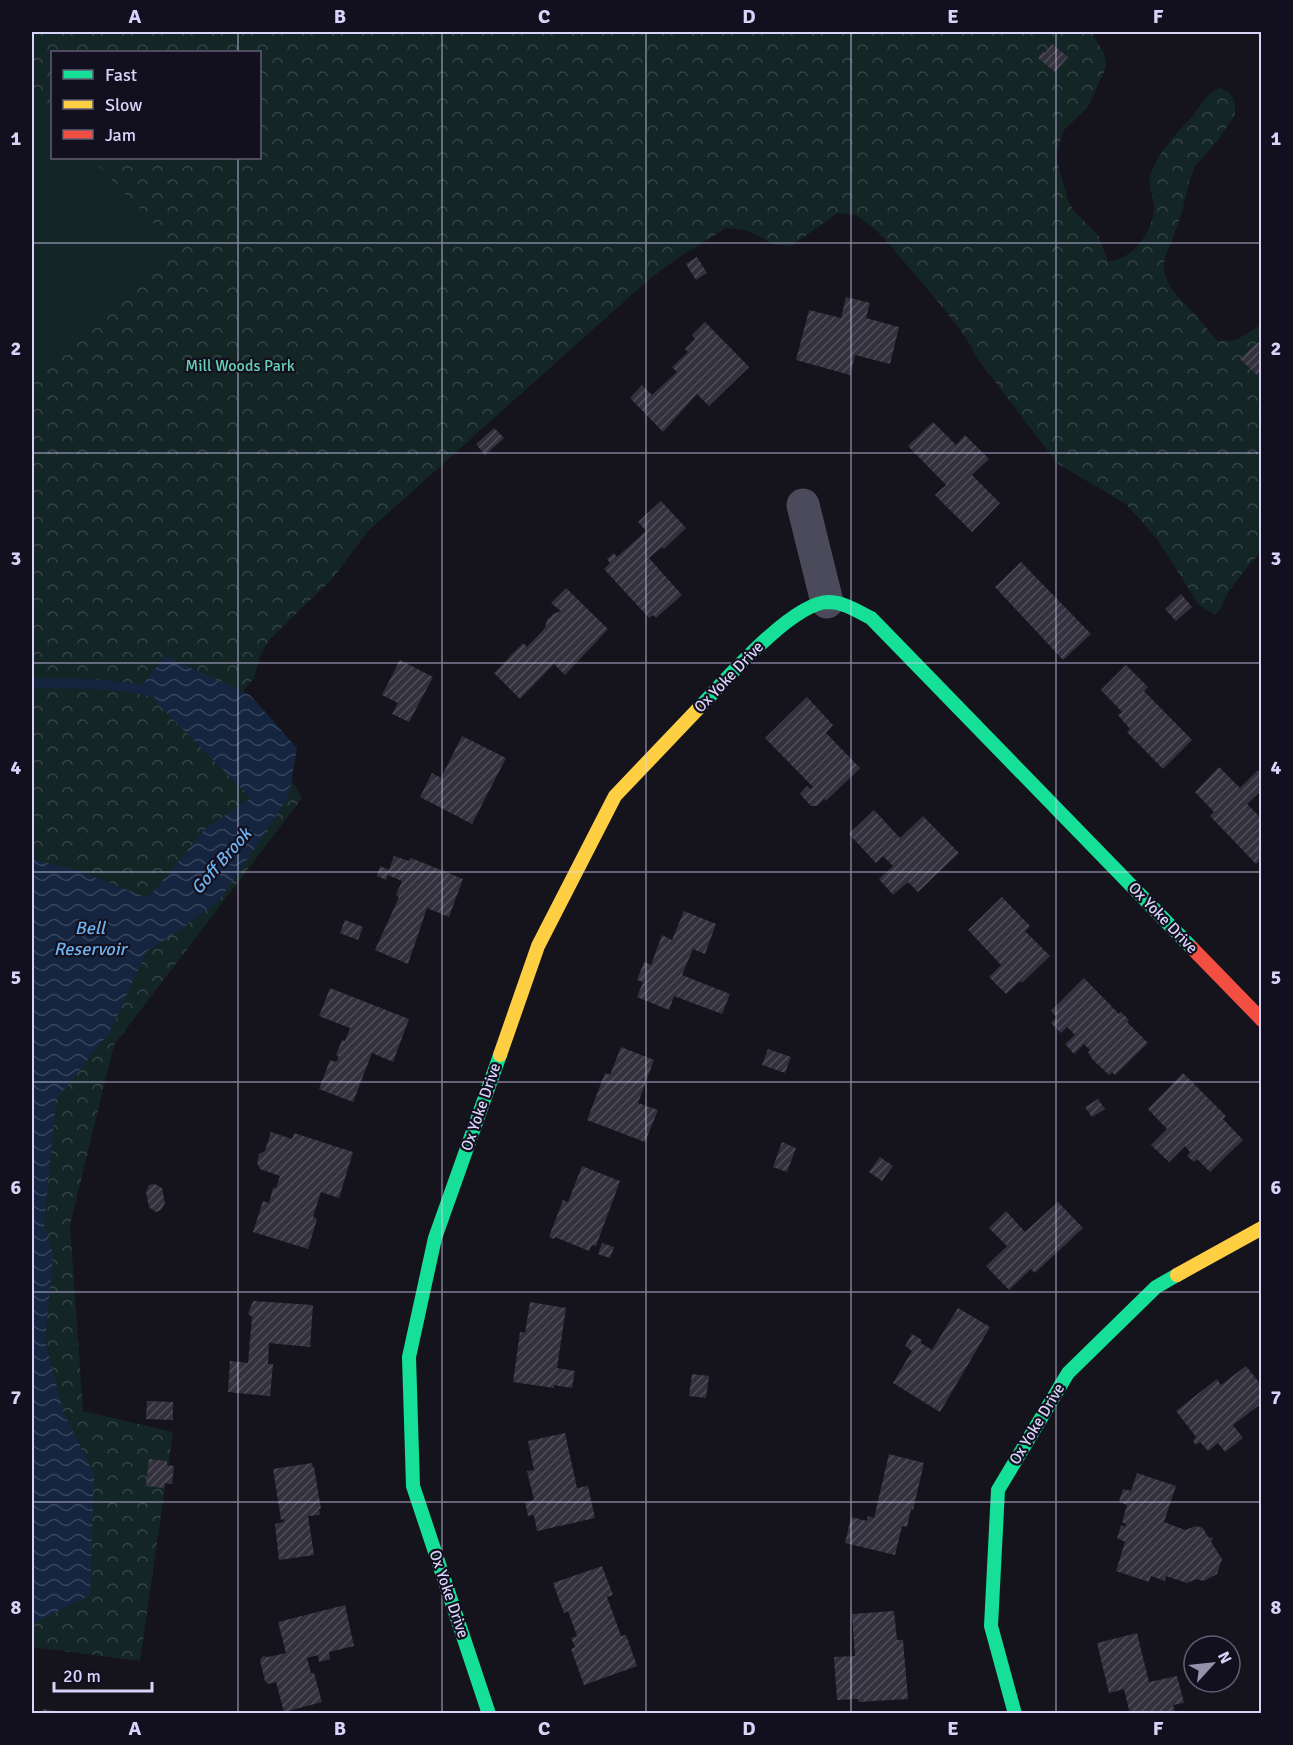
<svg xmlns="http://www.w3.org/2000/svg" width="1293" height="1745" viewBox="0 0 1293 1745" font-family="Signika,sans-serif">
  <defs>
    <pattern id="forest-crowns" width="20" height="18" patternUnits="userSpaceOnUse" patternTransform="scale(1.5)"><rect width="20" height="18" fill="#142526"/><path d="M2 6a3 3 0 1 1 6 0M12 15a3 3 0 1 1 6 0" fill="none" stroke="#354446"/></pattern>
    <pattern id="water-waves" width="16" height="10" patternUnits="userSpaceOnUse" patternTransform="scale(1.5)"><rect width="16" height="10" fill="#152540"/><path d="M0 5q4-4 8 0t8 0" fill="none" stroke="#36445c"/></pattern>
    <pattern id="building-hatch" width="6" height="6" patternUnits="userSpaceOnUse" patternTransform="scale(1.5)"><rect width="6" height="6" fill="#33313e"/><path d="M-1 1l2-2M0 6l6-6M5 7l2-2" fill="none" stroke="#504e5b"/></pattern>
  </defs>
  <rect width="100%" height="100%" fill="#15141c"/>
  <path fill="url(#forest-crowns)" fill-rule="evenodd" d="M32,32H1091L1104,53L1106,65L1104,72L1088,107L1063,131L1056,157L1068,201L1074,211L1098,235L1108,261C1133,261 1155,229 1154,205C1153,196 1148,186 1150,178C1155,155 1177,133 1192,117C1201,106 1206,92 1220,88L1230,93L1235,103V114L1220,138L1196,165L1189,182L1182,212L1170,246C1151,278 1181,298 1199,319C1206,327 1211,334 1218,341L1236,340L1261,325V552C1250,563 1239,577 1230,590C1224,598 1222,609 1215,615L1199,605L1157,539L1126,504L1058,464L979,361L966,338L944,309L890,245L876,230L856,215L838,213L791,246L773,244L746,230L726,228L675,260L646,282L368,531L333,578L269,640L260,656L254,678L243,691L239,690L302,798L114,1045L70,1225L83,1411L173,1432L140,1661L32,1647V53L35,56L32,52ZM52,52H260V158H52Z"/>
  <polygon fill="#142526" points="32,95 52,117 52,158 91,158 173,244 174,255 32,370"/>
  <polygon fill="url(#water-waves)" points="165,656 250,695 297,748 289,795 247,860 220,899 180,930 147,951 109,1033 56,1100 44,1224 53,1255 45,1341 63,1411 94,1474 90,1595 32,1624 32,859 79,871 148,898 205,829 251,798 141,687"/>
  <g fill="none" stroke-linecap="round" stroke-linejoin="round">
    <path stroke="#152540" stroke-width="10" d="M32,683C73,683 115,683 156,692"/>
  </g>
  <g fill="url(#building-hatch)">
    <polygon points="1052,44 1068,57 1055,72 1038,58 1043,51 1045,53"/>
    <polygon points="697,257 707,273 696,280 686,264"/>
    <polygon points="846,297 870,303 866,318 899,327 890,364 855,355 850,375 796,360 809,310 841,318"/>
    <polygon points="705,322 749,367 709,406 697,394 663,432 630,398 642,385 652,395 677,372 672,367 688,352 685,349 695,339 692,335"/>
    <polygon points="1258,342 1262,345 1262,371 1257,375 1240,359"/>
    <polygon points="933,422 956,445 965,435 989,459 972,475 1000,503 972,532 935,495 946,485 908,446"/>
    <polygon points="494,428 504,438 485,455 476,444"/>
    <polygon points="661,501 686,528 664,549 662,547 649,558 682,595 656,618 653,615 649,618 604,569 610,563 607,559 614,553 617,557 646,531 638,522"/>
    <polygon points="1021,562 1091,634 1063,660 995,587"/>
    <polygon points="566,588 608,629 565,675 554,664 520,699 494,673 523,643 527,647 545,628 547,620 553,614 561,611 551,603"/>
    <polygon points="1181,594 1192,607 1176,621 1165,609"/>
    <polygon points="400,660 433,677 409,722 392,714 398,703 382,695"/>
    <polygon points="1126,665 1148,687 1144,691 1192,740 1163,769 1127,732 1130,729 1118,715 1122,712 1101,690"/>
    <polygon points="807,697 833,725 826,733 860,768 826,801 824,799 817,806 811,806 800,794 807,786 811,789 813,787 765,738"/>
    <polygon points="462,736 506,758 472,824 420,797 432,773 441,778"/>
    <polygon points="1219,767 1240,788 1258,770 1262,774 1262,790 1247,804 1262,819 1262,858 1256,864 1210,816 1214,812 1195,792"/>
    <polygon points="874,810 900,838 923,816 959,853 918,892 908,882 893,895 879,879 893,866 883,856 876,863 849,834"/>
    <polygon points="394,856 409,861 411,858 463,879 449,917 427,908 408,964 375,950 399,897 396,895 402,881 388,875 386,880 377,876 380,866 389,870"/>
    <polygon points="1002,897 1030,926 1025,931 1050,956 1022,983 1020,981 1006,994 989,977 1001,965 968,930"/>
    <polygon points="684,911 716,924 705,954 693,949 682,975 730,994 722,1014 674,996 669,1010 637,997 643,982 637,980 644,962 651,965 662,935 672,940"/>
    <polygon points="345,920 363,927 358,940 340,933"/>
    <polygon points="1084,978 1119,1014 1121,1012 1129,1020 1127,1022 1148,1043 1115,1075 1112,1072 1109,1075 1092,1059 1088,1052 1090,1050 1084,1044 1074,1054 1065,1044 1075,1035 1067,1027 1061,1033 1051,1023 1057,1017 1051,1011"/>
    <polygon points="330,988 409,1019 393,1062 372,1053 353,1102 319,1089 330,1060 336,1062 339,1057 336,1055 342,1040 345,1041 350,1028 319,1016"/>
    <polygon points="621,1047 654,1060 638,1103 658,1110 645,1142 587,1120 605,1073 610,1075"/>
    <polygon points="768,1049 791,1057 785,1073 762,1065"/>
    <polygon points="1183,1073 1226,1116 1223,1119 1243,1140 1210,1172 1197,1159 1194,1162 1187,1156 1190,1152 1185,1146 1169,1162 1151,1145 1167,1129 1148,1109"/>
    <polygon points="1098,1099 1105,1109 1092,1117 1085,1107"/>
    <polygon points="271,1132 292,1139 294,1133 353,1152 339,1198 321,1192 313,1217 317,1219 308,1249 253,1232 263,1201 269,1203 273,1188 276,1188 280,1176 260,1169 257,1163 259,1154 265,1151"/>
    <polygon points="782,1142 796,1148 787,1172 773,1167"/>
    <polygon points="880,1157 893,1166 882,1181 869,1172"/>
    <polygon points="582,1166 620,1181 596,1246 592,1245 589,1251 555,1237 554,1239 549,1237 563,1200 568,1202"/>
    <polygon points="155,1184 162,1188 165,1203 161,1210 156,1212 149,1207 146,1192 149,1185"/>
    <polygon points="1058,1202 1083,1228 1035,1273 1031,1269 1009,1290 986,1266 1007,1246 989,1228 1006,1211 1025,1232"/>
    <polygon points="602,1243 614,1247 610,1258 598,1254"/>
    <polygon points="253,1301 313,1305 310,1347 269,1343 268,1364 273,1364 270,1396 228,1392 230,1361 248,1363 252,1317 248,1314"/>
    <polygon points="530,1302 566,1308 557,1368 575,1371 572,1388 554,1385 554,1388 513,1382 520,1332 525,1333"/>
    <polygon points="958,1308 990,1327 940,1412 893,1383 912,1351 905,1346 912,1334 922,1340 921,1343 932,1350"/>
    <polygon points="1246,1366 1262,1386 1262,1403 1233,1425 1243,1438 1225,1452 1218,1443 1208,1451 1200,1442 1196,1445 1193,1441 1196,1437 1176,1411 1217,1379 1221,1385"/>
    <polygon points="692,1374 709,1376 706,1398 689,1396"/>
    <polygon points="147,1401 173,1402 173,1420 146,1419"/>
    <polygon points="565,1433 577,1488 588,1486 595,1518 537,1531 534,1515 528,1516 525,1502 534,1500 527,1471 534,1470 528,1441"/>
    <polygon points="889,1454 924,1463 913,1510 911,1509 907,1527 902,1526 895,1555 845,1543 851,1517 867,1521 868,1516 874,1518"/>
    <polygon points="149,1459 167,1461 167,1465 174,1466 172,1484 165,1483 164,1488 146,1486"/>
    <polygon points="312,1463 313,1468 314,1467 321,1509 319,1509 320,1515 308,1516 314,1555 279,1560 275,1524 284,1522 284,1519 281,1520 273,1469"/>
    <polygon points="1137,1473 1176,1486 1164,1522 1185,1530 1196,1526 1203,1528 1208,1537 1213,1538 1211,1542 1222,1559 1217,1574 1204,1581 1196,1579 1187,1583 1166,1576 1165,1581 1151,1576 1149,1582 1116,1571 1125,1542 1117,1538 1121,1525 1125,1527 1126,1524 1122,1522 1127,1505 1119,1502 1123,1489 1131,1491"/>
    <polygon points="602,1566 613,1595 607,1597 621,1636 626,1635 637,1666 584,1685 571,1649 575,1647 571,1638 577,1636 568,1611 564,1613 553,1583"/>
    <polygon points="345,1605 354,1646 329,1652 330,1659 319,1662 318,1655 307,1658 311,1673 314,1673 322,1702 284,1712 276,1682 268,1684 265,1681 260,1660 263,1656 268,1657 286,1653 278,1622"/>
    <polygon points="894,1611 897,1640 903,1640 908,1699 858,1702 858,1699 837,1700 834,1657 855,1656 852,1614"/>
    <polygon points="1137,1633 1149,1682 1177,1676 1184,1703 1173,1705 1175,1714 1130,1714 1124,1689 1109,1693 1097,1643"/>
    <polygon points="43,1709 61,1712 61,1714 42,1714"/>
  </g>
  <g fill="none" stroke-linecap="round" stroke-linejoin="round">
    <polyline stroke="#4b4a5b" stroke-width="33" points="803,505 827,602"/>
    <g stroke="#16e098" stroke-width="14">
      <path d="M697,710C723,683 791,603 828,602C844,602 857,611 871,618L1192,948"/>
      <polyline points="489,1714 413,1486 409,1357 435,1238 500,1055"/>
      <polyline points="1015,1714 991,1626 998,1490 1068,1373 1156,1287 1177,1275"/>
    </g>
    <g stroke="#ffcf43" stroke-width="14">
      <polyline points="500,1055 538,946 615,796 697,710"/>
      <polyline points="1177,1275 1262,1228"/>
    </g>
    <polyline stroke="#f24e42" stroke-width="14" points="1192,948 1262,1020"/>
  </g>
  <path fill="none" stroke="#d8d4f9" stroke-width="1.5" stroke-opacity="0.55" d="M238,32V52M442,32V1714M646,32V1714M851,32V1714M1056,32V1714M238,158V1714M32,243H1262M32,453H1262M32,663H1262M32,872H1262M32,1082H1262M32,1292H1262M32,1502H1262"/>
  <g text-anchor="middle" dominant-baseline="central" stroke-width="4.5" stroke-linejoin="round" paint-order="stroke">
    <g font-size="16" fill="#69d0b6" stroke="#12101f">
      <text x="240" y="366">Mill Woods Park</text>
    </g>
    <g font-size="16" fill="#d8d4f9" stroke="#12101f">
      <text transform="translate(729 677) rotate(-46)">Ox Yoke Drive</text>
      <text transform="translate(1163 918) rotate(46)">Ox Yoke Drive</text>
      <text transform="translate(481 1107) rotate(-71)">Ox Yoke Drive</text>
      <text transform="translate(1037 1424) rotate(-59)">Ox Yoke Drive</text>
      <text transform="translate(449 1594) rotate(71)">Ox Yoke Drive</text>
    </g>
    <g font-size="18" font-style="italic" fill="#6fb2ec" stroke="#12101f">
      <text transform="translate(221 861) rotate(-49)">Goff Brook</text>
      <text x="90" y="928">Bell<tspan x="90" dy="21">Reservoir</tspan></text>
    </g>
  </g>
  <rect width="1293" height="1745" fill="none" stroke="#12101f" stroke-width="66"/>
  <rect x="51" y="51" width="210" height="108" fill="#12101f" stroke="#615e76" stroke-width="1.5"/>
  <rect x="63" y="70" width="30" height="9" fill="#16e098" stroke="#615e76" stroke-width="1.5"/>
  <text x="105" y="81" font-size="18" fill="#d8d4f9">Fast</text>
  <rect x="63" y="100" width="30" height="9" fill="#ffcf43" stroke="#615e76" stroke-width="1.5"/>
  <text x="105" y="111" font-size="18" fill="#d8d4f9">Slow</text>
  <rect x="63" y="130" width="30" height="9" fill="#f24e42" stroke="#615e76" stroke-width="1.5"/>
  <text x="105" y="141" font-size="18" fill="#d8d4f9">Jam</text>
  <g transform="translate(1212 1664) rotate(63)"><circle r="28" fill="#12101f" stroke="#615e76" stroke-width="1.5"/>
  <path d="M0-4.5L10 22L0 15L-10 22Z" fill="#9491ac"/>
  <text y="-9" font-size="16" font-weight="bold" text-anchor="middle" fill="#d8d4f9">N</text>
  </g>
  <path d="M54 1682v9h98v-9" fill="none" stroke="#d8d4f9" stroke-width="3"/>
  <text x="63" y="1682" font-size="18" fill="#d8d4f9" stroke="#12101f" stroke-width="4.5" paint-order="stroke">20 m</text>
  <rect x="33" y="33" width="1227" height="1679" fill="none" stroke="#d8d4f9" stroke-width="2"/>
  <g font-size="20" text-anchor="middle" font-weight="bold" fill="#d8d4f9">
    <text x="135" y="23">A</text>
    <text x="340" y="23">B</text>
    <text x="544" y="23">C</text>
    <text x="749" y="23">D</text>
    <text x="953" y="23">E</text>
    <text x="1158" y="23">F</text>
    <text x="16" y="145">1</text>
    <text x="1276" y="145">1</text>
    <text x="16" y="355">2</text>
    <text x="1276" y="355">2</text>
    <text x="16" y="565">3</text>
    <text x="1276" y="565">3</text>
    <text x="16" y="774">4</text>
    <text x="1276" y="774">4</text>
    <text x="16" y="984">5</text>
    <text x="1276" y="984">5</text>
    <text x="16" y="1194">6</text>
    <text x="1276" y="1194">6</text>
    <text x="16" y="1404">7</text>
    <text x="1276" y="1404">7</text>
    <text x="16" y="1614">8</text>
    <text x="1276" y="1614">8</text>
    <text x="135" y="1735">A</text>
    <text x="340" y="1735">B</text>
    <text x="544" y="1735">C</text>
    <text x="749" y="1735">D</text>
    <text x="953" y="1735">E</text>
    <text x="1158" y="1735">F</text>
  </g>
</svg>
